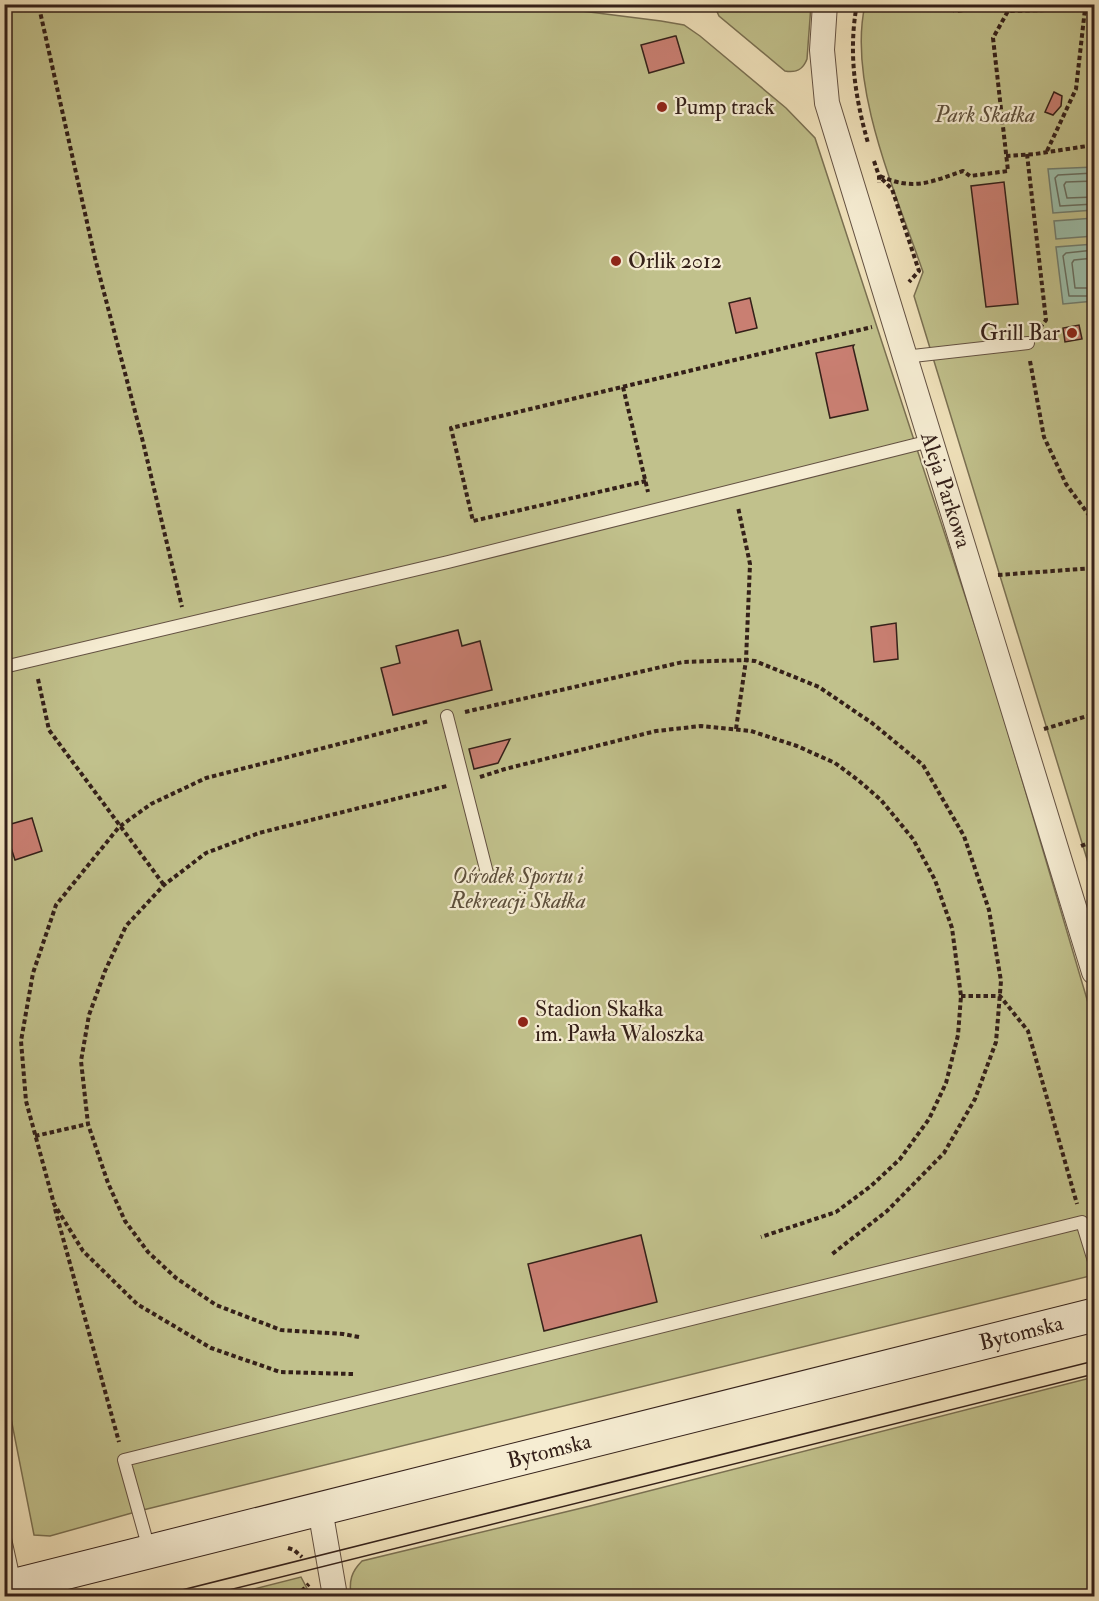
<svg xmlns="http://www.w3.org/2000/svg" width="1099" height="1601" viewBox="0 0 1099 1601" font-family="'IM FELL Double Pica',serif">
  <rect width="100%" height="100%" fill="#f1e3bc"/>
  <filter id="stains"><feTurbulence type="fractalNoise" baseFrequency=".00333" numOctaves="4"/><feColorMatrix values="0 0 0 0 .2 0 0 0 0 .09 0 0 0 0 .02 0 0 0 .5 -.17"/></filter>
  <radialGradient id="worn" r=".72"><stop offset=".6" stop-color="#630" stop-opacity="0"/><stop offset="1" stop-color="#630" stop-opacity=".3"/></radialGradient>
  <g fill="#c1c18c" stroke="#7a7052" stroke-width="1.5">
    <polygon points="526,4 661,21 684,25 700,36 786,108 815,138 992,678 1094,1023 1094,1275 139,1511 50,1536 34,1535 5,1388 5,5"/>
    <path d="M714,5H811L807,59C803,70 796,73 785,71L719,16Z"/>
    <path d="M865,5H1094V882L914,296L923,272C897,196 847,85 865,5Z"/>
    <path d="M1094,1377V1596H351C349,1581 351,1572 362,1561L590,1506Z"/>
    <polygon points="301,1577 311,1596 226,1596"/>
  </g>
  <g fill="#9cbfab" stroke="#727f71" stroke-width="1.5">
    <polygon points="1094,167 1094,210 1053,213 1048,169"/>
    <polygon points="1094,218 1094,236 1056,239 1054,221"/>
    <polygon points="1094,244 1094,301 1063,304 1056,247"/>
  </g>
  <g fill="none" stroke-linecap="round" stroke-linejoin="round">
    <g stroke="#687062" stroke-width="1.5">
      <polyline points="1094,173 1058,175 1055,178 1060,206 1094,204"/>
      <polyline points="1094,181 1066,182 1064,185 1067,198 1094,197"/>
      <polyline points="1094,250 1066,253 1063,256 1069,296 1094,296"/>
      <polyline points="1094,258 1074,260 1072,263 1075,288 1094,288"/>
    </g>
  </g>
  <g fill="#c97f72" stroke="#342019" stroke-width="1.5">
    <polygon points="675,36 676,36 684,63 649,73 641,45"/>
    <polygon points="1054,92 1062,96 1061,106 1053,115 1045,112"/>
    <polygon points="1004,182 1018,304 986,307 971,186"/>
    <polygon points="750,298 757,328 736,333 729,303"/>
    <polygon points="1079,325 1082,339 1065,342 1063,328"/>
    <polygon points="854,345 853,347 868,410 830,418 816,353"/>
    <polygon points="896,623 898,659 874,662 871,627"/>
    <polygon points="458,630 462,646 480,641 492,690 393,715 381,668 400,663 396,646"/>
    <polygon points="510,739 498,763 474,769 469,749"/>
    <polygon points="32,818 42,851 15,860 4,826"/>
    <polygon points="641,1235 657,1302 544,1331 528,1264"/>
  </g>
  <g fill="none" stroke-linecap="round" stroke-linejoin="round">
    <defs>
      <g id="lane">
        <polyline points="904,357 1028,343"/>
        <polyline points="4,667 448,562 930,441"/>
        <polyline points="447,716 488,877"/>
        <polyline points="4,1534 15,1584"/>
        <polyline points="149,1549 124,1460 1082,1222 1094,1261"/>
      </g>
      <g id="street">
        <polyline points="825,4 822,50 827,103 1094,972"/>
        <polyline points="320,1509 335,1596"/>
      </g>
      <polyline id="secondary" points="4,1588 1094,1315"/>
    </defs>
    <use href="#lane" stroke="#635142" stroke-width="14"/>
    <use href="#street" stroke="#635142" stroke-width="26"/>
    <use href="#secondary" stroke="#342019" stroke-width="35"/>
    <g stroke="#342019" stroke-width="4" stroke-dasharray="4.5 3" stroke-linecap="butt">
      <path d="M857,4C848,52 855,97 868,143"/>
      <polyline points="945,4 955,11 996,7 1008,11"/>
      <polyline points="39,7 95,258 143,442 182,607"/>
      <polyline points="1085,10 1094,18"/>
      <polyline points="1047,151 1076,89 1085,9"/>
      <polyline points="1027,154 1046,320 1038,330"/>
      <polyline points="1006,156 1035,154 1094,145"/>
      <polyline points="874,161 879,176 879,183"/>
      <path d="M880,176C913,191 931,182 963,171L970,176L1008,171L993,38L1008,11L1085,9L1087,4"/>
      <polyline points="882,179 892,189 919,271 909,282"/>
      <polyline points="1030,361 1044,437 1066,484 1094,522"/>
      <polyline points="623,387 648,492"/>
      <polyline points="646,481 473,521 451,428 872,327"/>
      <polyline points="998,575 1094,568"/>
      <polyline points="38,679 49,730 164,885"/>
      <polyline points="465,712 683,662 746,660 755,661 819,687 872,723 923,765 964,836 989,910 1001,981 996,1042 975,1099 944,1153 887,1211 831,1255"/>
      <polyline points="736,729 746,660 750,564 738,507"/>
      <polyline points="1044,729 1094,714"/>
      <polyline points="480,777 505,769 656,731 701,726 751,731 797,746 835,763 858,780 881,800 913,839 935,880 952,928 961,996 958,1035 946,1083 929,1119 900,1159 871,1186 836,1212 761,1237"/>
      <polyline points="1081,846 1094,841"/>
      <polyline points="961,996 1000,996 1028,1031 1077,1204"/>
      <polyline points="35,1136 88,1124"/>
      <polyline points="55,1209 119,1442"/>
      <polyline points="359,1337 343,1334 281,1330 216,1305 176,1278 148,1252 125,1221 108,1183 88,1124 81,1061 89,1015 105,971 126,926 164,885 206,853 259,833 447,786"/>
      <polyline points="353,1374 280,1372 211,1348 137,1304 83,1251 54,1204 26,1101 21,1041 33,973 56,905 119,827 151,804 206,778 429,721"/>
      <polyline points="288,1548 294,1550 302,1557"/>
      <polyline points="296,1596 309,1584"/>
    </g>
    <use href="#lane" stroke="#f6edd3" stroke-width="12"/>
    <use href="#street" stroke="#f6edd3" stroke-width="24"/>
    <use href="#secondary" stroke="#f6edd3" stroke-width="33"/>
    <g stroke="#342019" stroke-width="1.5">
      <polyline points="158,1596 1094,1361"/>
      <polyline points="205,1596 1094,1374"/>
    </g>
  </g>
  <g fill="#8f2418" stroke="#f6edd3" stroke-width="2">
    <circle cx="662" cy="107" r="6"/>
    <circle cx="616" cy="261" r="6"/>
    <circle cx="1072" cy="333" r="6"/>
    <circle cx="523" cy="1022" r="6"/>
  </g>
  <g text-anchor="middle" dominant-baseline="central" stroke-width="4.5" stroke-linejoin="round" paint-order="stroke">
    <g font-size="22" fill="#342019" stroke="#f6edd3" text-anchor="start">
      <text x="674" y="107">Pump track</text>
      <text x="628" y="261">Orlik 2012</text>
      <text x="1060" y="333" text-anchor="end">Grill Bar</text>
      <text x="535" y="1009">Stadion Skałka<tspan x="535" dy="25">im. Pawła Waloszka</tspan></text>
    </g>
    <g font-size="22" font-style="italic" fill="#5e503c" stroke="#f6edd3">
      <text x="985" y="115">Park Skałka</text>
      <text x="518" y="876">Ośrodek Sportu i<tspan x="518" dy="25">Rekreacji Skałka</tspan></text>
    </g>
    <g font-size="22" fill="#342019" stroke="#f6edd3">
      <text transform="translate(946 490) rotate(72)">Aleja Parkowa</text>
      <text transform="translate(1021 1333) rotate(-14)">Bytomska</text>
      <text transform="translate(549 1451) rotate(-14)">Bytomska</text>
    </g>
  </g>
  <rect width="1099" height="1601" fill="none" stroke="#f1e3bc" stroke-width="24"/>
  <rect x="6" y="6" width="1087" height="1589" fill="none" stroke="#342019" stroke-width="3"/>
  <rect x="12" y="12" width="1075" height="1577" fill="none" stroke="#342019" stroke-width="1.5"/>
  <rect width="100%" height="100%" filter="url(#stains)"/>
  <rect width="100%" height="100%" fill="url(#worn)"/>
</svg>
